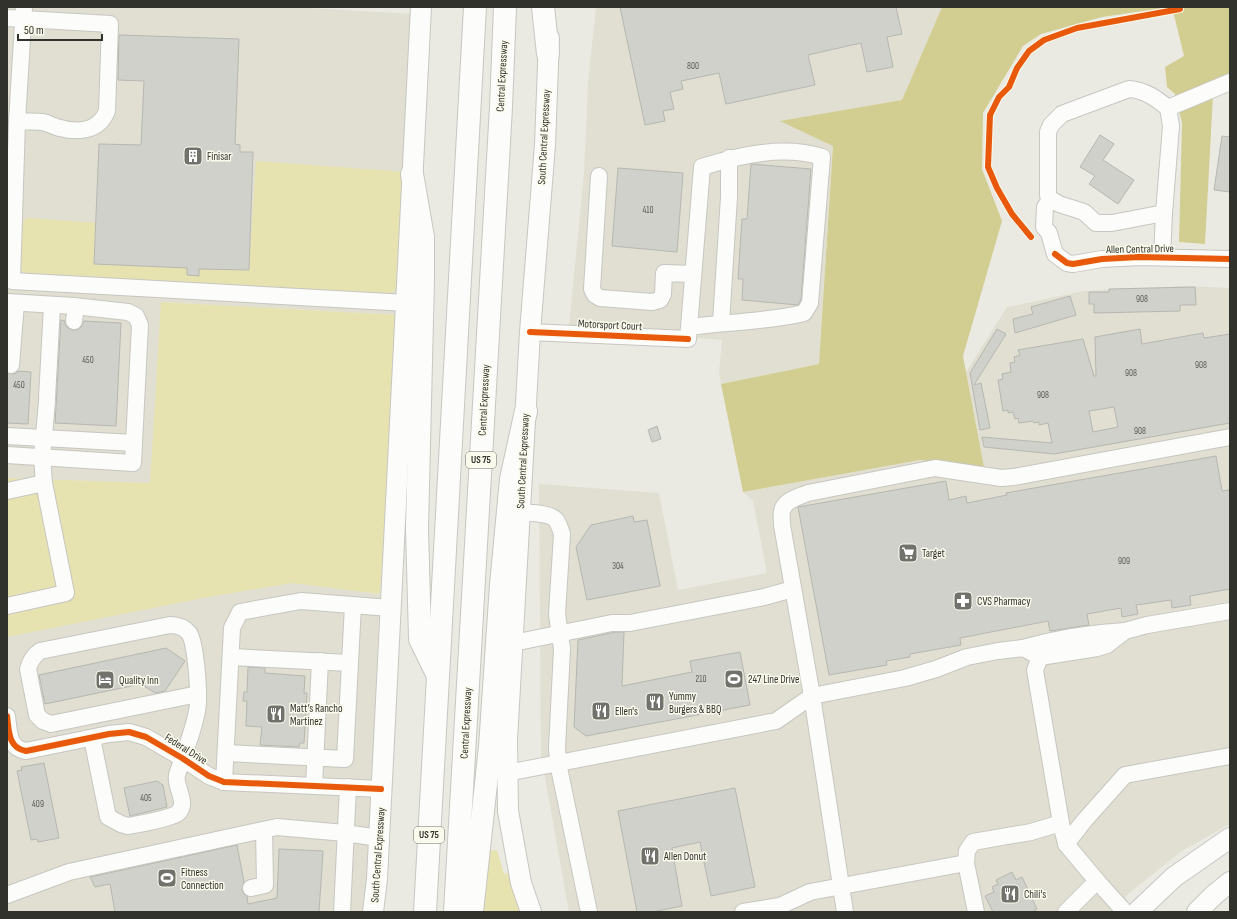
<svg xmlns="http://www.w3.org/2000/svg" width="1237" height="919" viewBox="0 0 1237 919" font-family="'Sofia Sans Condensed',sans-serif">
  <rect width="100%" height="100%" fill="#eaeae3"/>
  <g fill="#e0dfd1">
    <polygon points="7,7 291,7 413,14 398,315 162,302 150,483 7,478"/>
    <polygon points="596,7 942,7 902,100 781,121 833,145 819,364 721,384 719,373 722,340 569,326 584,174 588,83"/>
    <polygon points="1184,286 1230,288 1230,824 1180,852 1127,895 1116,912 569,912 541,755 539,484 659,493 678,590 767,573 753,501 743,492 920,460 984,467 966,372 1007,307 1084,291"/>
    <polygon points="292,583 380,594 366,912 7,912 7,637 203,598"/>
  </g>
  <g fill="#e7e3b1">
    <polygon points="256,161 407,172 397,289 388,295 27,275 21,270 18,263 19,229 22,222 28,218 99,223 249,269"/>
    <polygon points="161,302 398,315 380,594 292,583 203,598 7,637 7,478 150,483"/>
    <polygon points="497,850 504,874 511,872 524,912 480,912 484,851"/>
  </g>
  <g fill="#d2cd90">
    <polygon points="942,7 1170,7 1102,17 1041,34 1023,46 983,113 982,169 1002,221 963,356 984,467 920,460 743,492 721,384 819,364 833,146 780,121 902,100"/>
    <polygon points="1172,7 1230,7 1230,81 1213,94 1205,244 1179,242 1182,123 1175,94 1167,87 1165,67 1184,56"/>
  </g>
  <g fill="#d1d1cb" stroke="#b7b7b2" fill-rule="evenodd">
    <polygon points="620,7 896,7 902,34 887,37 893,67 867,72 861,43 808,55 815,85 726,104 719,73 681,81 683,89 670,92 674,109 663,111 665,121 645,125"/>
    <polygon points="119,35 239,39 235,144 240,145 240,152 253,152 249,270 199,269 199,276 187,275 187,268 94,264 99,144 141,145 144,81 118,80"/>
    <polygon points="1100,135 1114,144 1103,160 1134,180 1118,204 1089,184 1095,176 1080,167"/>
    <polygon points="1222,136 1230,137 1230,192 1214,190"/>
    <polygon points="751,164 811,169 801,300 798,305 742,300 743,279 738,279 742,219 747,219"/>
    <polygon points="618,168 683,173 677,252 612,246"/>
    <polygon points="1195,287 1196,305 1180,305 1180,311 1094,313 1094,304 1089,304 1089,292 1109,292 1109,289"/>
    <polygon points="1070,296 1076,315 1015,333 1013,319 1033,314 1031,307"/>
    <polygon points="61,320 65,321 65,325 68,328 73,330 77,330 81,327 84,321 121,323 116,426 55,423"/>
    <polygon points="997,329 1006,334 974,385 981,383 990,428 980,430 970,373"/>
    <path d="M1140,329L1142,344L1203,333L1204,338L1230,334V423L1054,454L984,447L982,437L1052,443L1048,423L1039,425V422L1034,423L1033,421L1019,423L1018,418L1015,419L1013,412L1008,413V410L1003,411L998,380L1003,379L1002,374L1011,372L1010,363L1015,362L1014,357L1020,355L1018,350L1083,339L1094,376H1096L1095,337ZM1114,407L1118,427L1093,432L1089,411Z"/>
    <polygon points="18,371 31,372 28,424 7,423 7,373 15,374"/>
    <polygon points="657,426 661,439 652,442 648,430"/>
    <polygon points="1216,456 1222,491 1230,490 1230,589 1190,596 1191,605 1172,608 1171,600 1136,605 1138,614 1122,617 1121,608 1087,614 1089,625 1050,631 1048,621 960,638 961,645 910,654 910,657 886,661 887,665 829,675 798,507 946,481 949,500 966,496 967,503 1007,495 1006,493"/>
    <polygon points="633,516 634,522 647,520 660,586 587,600 576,547 591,525"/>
    <polygon points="616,632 624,632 622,686 692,672 690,661 740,652 750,705 586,736 574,727 578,640"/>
    <polygon points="166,648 185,661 165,691 155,693 141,684 45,704 39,675"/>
    <polygon points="248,667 265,668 265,673 305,676 304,693 307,693 304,743 300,743 299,747 260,745 262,727 246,726 247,701 243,701 244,692 247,692"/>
    <polygon points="44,763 59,838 38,842 37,839 31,840 17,771 22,770 21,767"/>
    <polygon points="157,781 163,785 167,807 130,816 124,788"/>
    <polygon points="735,788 755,887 711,896 700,842 672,848 682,906 652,912 637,912 618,811"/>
    <polygon points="237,845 244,882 242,890 244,894 247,896 248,904 277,898 279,849 323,851 319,912 115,912 110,884 95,887 90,877"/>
    <polygon points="1012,872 1016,880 1022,877 1037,909 1032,912 993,912 985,896 994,892 992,887 998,884 996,880"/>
  </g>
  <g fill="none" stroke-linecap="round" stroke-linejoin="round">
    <defs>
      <g id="minor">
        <polyline points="24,7 17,121 12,281 407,303"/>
        <path d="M7,18L110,24L107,111C99,131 79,133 60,128C54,127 49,123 42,122C34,121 26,122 17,121"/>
        <polyline points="599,176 592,289 595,295 600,298 652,302 660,300 663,294 664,273 693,274"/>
        <polyline points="1049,198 1048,203 1045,207 1044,227 1049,233 1055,254 1067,263 1073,264 1102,259 1139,257 1230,259"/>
        <path d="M1164,213L1112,223H1096L1084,212L1059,204L1049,198L1048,195V132L1051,125L1062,114L1129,89C1145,90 1157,99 1168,108L1230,82"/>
        <polyline points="1162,257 1164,213 1171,126 1168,108"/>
        <polyline points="7,302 74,306 128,312 136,316 140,325 133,463 7,455"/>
        <polyline points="74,321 76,307"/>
        <polyline points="721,323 729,197 729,158"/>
        <path d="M530,332L688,339L689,327L702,167C740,155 783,145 822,157L810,303L804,313C766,322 727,322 689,327"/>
        <polyline points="11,365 16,303"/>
        <polyline points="47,398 52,306"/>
        <polyline points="7,436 134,443"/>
        <polyline points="44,483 42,457 47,402"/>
        <polyline points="7,491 44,483 66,593 7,606"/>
        <path d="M520,512C529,513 549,513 555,519C559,523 560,529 562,534L557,614L562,649L557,748L558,763L589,912"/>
        <polyline points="513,643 612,623 630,623 764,597 793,589"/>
        <path d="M1023,648C1058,638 1089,633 1125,631"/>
        <polyline points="231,657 350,663"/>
        <polyline points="1040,657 1035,670 1061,823 1066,844 1097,881 1125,912"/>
        <path d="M7,716C9,731 8,748 26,751L109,734L129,732L146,737L182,758L209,776L224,782L381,789"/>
        <path d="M92,738L108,817L121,824L128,826C139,824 170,819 178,813C189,803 174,786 177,775C184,753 193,733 197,711C200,698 196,643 189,633C184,627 176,625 170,625L40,651C33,656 30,661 28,669L37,715L43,721L51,724L198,694"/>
        <polyline points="226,753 345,759 353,605"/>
        <polyline points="507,773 776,721 812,696 905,678 936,669 967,657 998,651 1023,648 1040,657 1097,648 1107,645 1125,631 1147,625 1230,611"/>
        <polyline points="224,782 232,628 240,612 301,601 390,608"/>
        <polyline points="314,786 320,661"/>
        <polyline points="1066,844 1084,821 1125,775 1230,756"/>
        <polyline points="251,888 265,885 264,830"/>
        <polyline points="7,895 69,872 277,827 345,833 379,838"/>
        <polyline points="342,912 348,787"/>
        <polyline points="743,912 780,906 810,892 966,863"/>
        <path d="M845,912L812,696L782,525C782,521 781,515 782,511C784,500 799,497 808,493L935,468L1001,478L1014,477L1230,437"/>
        <polyline points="976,912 966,863 967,851 973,842 1031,832 1061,823"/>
        <polyline points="1066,912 1097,881"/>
      </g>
      <g id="major">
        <polyline points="373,912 377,879 421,7"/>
        <polyline points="531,912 521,883 508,811 507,740 530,332 545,145 549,38"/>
        <polyline points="1137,912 1174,877 1217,847 1230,838"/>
        <polyline points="1197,912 1214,895 1230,882"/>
      </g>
      <g id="highway">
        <polyline points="543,7 548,54"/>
        <polyline points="412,174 423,237 423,278 417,528 420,639 437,674"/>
        <polyline points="425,912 475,7"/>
        <polyline points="455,912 501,107 505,7"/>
        <polyline points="472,912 490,747 501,585 511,479 526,411"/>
      </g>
    </defs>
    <use href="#minor" stroke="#c7c6c1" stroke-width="18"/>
    <use href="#major" stroke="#c7c6c1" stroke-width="22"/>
    <use href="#highway" stroke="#c7c6c1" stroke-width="24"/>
    <use href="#minor" stroke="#fcfcfb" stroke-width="16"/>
    <use href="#major" stroke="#fcfcfb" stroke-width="20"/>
    <use href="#highway" stroke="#fcfcfb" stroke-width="22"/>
    <defs>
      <g id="cycleway">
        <polyline points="1031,237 1012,214 997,188 988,167 990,115 999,97 1009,87 1017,68 1029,51 1044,40 1077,28 1180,9"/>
        <polyline points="1055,254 1067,263 1073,264 1102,259 1139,257 1230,259"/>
        <polyline points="530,332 688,339"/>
        <path d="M7,716C9,731 8,748 26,751L109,734L129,732L146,737L182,758L209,776L224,782L381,789"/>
      </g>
    </defs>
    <use href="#cycleway" stroke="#fafaed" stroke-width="8"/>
    <use href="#cycleway" stroke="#e8590c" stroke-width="6"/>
  </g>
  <defs>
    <symbol id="building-square" viewBox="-11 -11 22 22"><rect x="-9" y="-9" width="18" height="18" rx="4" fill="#72726d" stroke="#fafaed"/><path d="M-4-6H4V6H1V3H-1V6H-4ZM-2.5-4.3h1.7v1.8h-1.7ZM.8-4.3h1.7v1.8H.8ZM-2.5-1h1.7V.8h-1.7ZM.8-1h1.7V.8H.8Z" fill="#fff"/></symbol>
    <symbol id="supermarket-square" viewBox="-11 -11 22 22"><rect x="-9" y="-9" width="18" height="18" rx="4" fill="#72726d" stroke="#fafaed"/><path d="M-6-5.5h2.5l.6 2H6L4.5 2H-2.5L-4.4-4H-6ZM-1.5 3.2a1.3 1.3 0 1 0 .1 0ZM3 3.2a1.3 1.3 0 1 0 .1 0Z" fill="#fff"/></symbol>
    <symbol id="pharmacy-square" viewBox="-11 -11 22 22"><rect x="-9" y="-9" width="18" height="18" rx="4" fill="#72726d" stroke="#fafaed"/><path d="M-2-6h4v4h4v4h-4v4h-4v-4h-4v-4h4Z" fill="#fff"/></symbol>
    <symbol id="stadium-square" viewBox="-11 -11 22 22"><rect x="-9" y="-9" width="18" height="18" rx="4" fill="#72726d" stroke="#fafaed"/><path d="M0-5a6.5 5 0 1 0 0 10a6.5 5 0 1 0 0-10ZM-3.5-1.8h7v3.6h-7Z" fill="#fff"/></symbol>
    <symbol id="hotel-square" viewBox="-11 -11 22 22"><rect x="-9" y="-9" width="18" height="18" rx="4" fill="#72726d" stroke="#fafaed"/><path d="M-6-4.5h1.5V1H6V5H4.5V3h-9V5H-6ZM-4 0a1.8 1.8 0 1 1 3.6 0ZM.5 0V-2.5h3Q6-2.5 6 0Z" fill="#fff"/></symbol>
    <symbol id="restaurant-square" viewBox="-11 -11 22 22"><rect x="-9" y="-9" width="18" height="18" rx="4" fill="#72726d" stroke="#fafaed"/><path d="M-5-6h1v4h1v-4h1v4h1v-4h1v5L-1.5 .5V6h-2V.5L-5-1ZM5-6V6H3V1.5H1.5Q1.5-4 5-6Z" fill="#fff"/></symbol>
  </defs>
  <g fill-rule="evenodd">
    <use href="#building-square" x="182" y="145" width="22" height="22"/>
    <use href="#supermarket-square" x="897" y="542" width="22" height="22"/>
    <use href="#pharmacy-square" x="952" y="590" width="22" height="22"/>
    <use href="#stadium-square" x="723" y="668" width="22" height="22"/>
    <use href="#hotel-square" x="94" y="669" width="22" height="22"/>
    <use href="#restaurant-square" x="644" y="691" width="22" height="22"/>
    <use href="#restaurant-square" x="590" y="700" width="22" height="22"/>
    <use href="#restaurant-square" x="265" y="703" width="22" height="22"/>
    <use href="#restaurant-square" x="639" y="845" width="22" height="22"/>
    <use href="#stadium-square" x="156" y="867" width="22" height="22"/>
    <use href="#restaurant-square" x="999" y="883" width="22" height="22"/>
  </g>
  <g text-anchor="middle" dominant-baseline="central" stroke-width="3" stroke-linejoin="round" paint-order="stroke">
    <g font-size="9" fill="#5a5a54">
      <text x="693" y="66">800</text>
      <text x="648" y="210">410</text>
      <text x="1142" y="299">908</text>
      <text x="88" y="360">450</text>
      <text x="1201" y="365">908</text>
      <text x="1131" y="373">908</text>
      <text x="19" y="385">450</text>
      <text x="1043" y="395">908</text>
      <text x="1140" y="431">908</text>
      <text x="1124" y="561">909</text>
      <text x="618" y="566">304</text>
      <text x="701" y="679">210</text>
      <text x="146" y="798">405</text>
      <text x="38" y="804">409</text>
    </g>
    <g fill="#fafaed" stroke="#6e6e67" stroke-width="1">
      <rect x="466" y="452" width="30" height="16" rx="3"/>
      <rect x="414" y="827" width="30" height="16" rx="3"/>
    </g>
    <g font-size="10" font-weight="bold" fill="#32322d">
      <text x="481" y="460">US 75</text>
      <text x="429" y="835">US 75</text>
    </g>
    <g font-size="11" fill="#32322d" stroke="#fafaed">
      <text transform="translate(502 76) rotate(-87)">Central Expressway</text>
      <text transform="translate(544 137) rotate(-87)">South Central Expressway</text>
      <text transform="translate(1140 249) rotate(-1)">Allen Central Drive</text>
      <text transform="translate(610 325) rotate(3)">Motorsport Court</text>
      <text transform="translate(484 400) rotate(-87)">Central Expressway</text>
      <text transform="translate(523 461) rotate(-87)">South Central Expressway</text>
      <text transform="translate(466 723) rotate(-87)">Central Expressway</text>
      <text transform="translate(186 749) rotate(32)">Federal Drive</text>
      <text transform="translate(378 855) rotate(-86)">South Central Expressway</text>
    </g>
    <g font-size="11" fill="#32322d" stroke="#fafaed" text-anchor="start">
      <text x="207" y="156">Finisar</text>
      <text x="922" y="553">Target</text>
      <text x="977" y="601">CVS Pharmacy</text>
      <text x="748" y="679">247 Line Drive</text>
      <text x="119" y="680">Quality Inn</text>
      <text x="669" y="696">Yummy<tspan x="669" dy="13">Burgers &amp; BBQ</tspan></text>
      <text x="290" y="708">Matt’s Rancho<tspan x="290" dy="13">Martinez</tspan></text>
      <text x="615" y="711">Ellen's</text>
      <text x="664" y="856">Allen Donut</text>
      <text x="181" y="872">Fitness<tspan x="181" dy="13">Connection</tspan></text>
      <text x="1024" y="894">Chili's</text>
    </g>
  </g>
  <rect width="1237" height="919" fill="none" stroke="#32322d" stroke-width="16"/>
  <path d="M18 34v6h84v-6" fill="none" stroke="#32322d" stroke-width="2"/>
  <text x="24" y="34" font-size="12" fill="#32322d" stroke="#fafaed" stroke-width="3" paint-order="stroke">50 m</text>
</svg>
